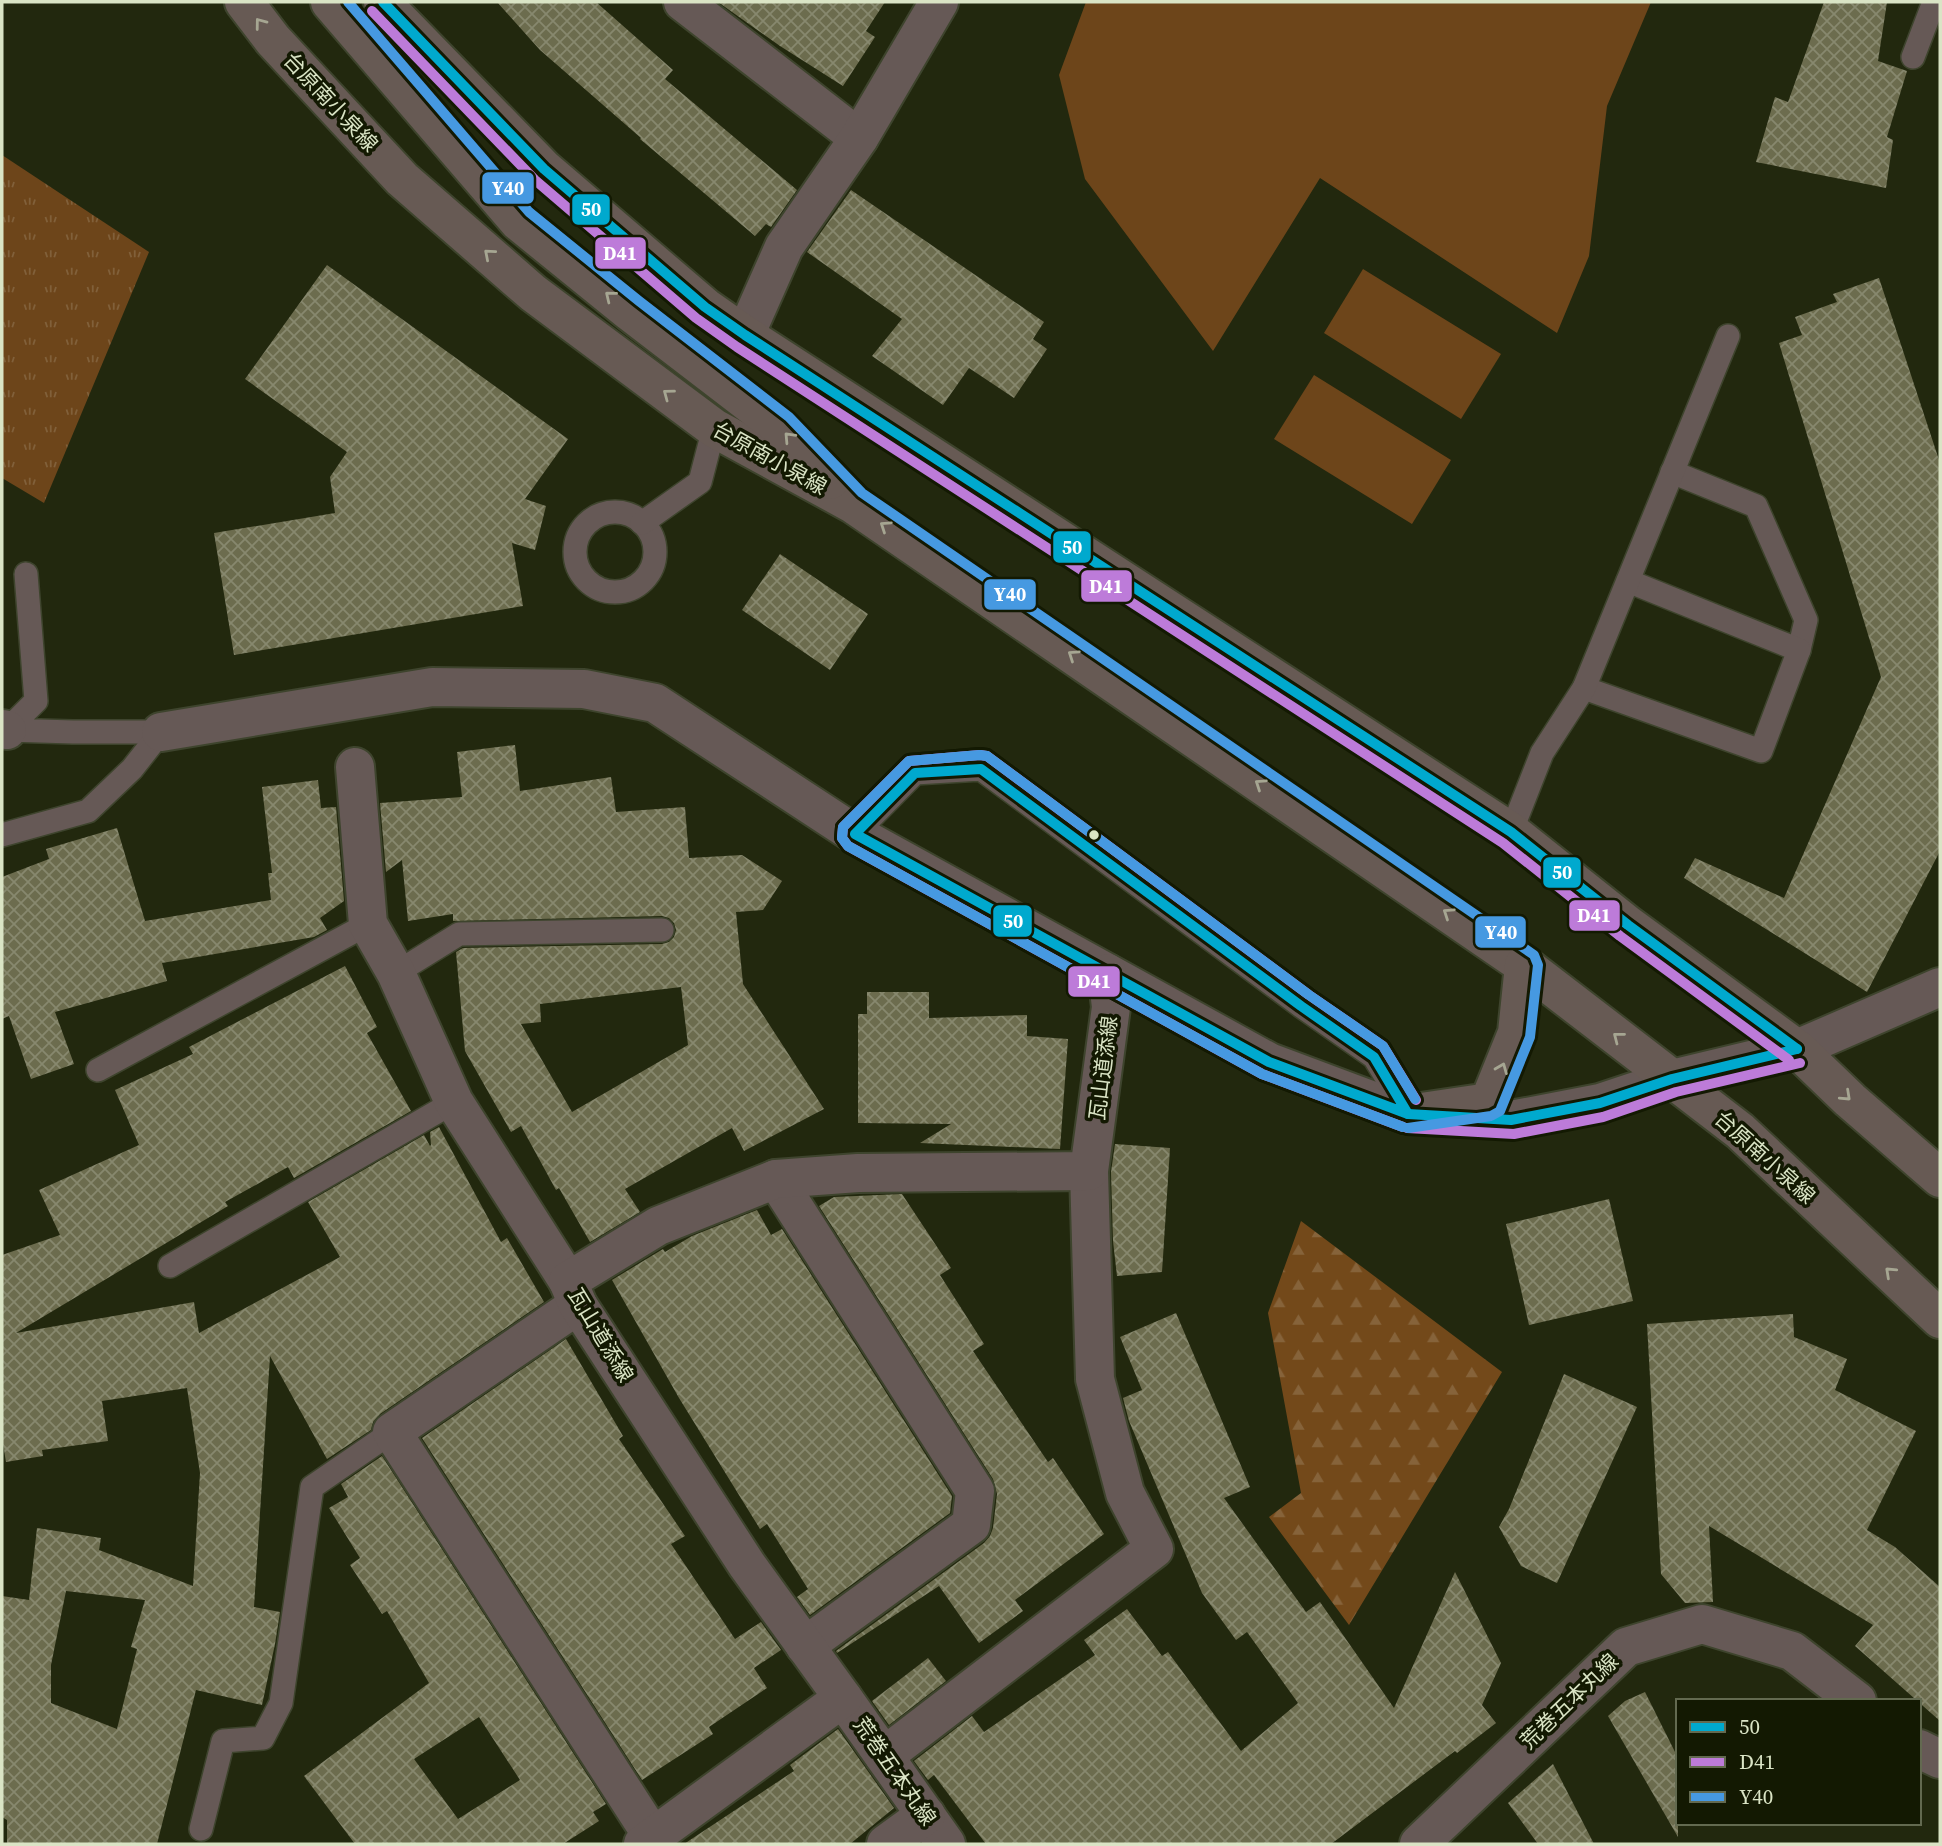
<svg xmlns="http://www.w3.org/2000/svg" width="1942" height="1846" viewBox="0 0 1942 1846" font-family="'Source Serif 4','Noto Sans JP',serif">
  <defs>
    <pattern id="forest-firs" width="22" height="20" patternUnits="userSpaceOnUse" patternTransform="scale(1.75)"><rect width="22" height="20" fill="#73491a"/><path d="M5 1l3.5 6h-7zM16 11l3.5 6h-7z" fill="#86633a"/></pattern>
    <pattern id="park-tufts" width="24" height="20" patternUnits="userSpaceOnUse" patternTransform="scale(1.75)"><rect width="24" height="20" fill="#6d451a"/><path d="M3 7l-1-3M5 7V3M7 7l1-3M15 17l-1-3M17 17v-4M19 17l1-3" fill="none" stroke="#81603a"/></pattern>
    <pattern id="building-cross-hatch" width="8" height="8" patternUnits="userSpaceOnUse" patternTransform="scale(1.75)"><rect width="8" height="8" fill="#6c6c4e"/><path d="M0 0l8 8M0 8l8-8" fill="none" stroke="#87886e"/></pattern>
  </defs>
  <rect width="100%" height="100%" fill="#22280e"/>
  <g fill="#6d451a">
    <polygon points="1086,2 1651,2 1607,106 1589,256 1557,333 1320,178 1213,351 1085,179 1059,75"/>
    <polygon points="1363,269 1501,354 1461,419 1324,333"/>
    <polygon points="1314,375 1451,460 1412,524 1274,439"/>
  </g>
  <polygon fill="url(#forest-firs)" points="1301,1221 1502,1372 1349,1625 1269,1517 1301,1493 1268,1313"/>
  <polygon fill="url(#park-tufts)" points="2,155 149,252 44,503 2,478"/>
  <g fill="url(#building-cross-hatch)" fill-rule="evenodd">
    <polygon points="497,2 596,2 673,70 665,79 797,190 771,227 766,224 755,236 640,139 641,138 540,50"/>
    <polygon points="718,2 885,2 866,31 875,37 843,86 780,46"/>
    <polygon points="1824,2 1887,2 1878,61 1907,71 1887,137 1893,140 1886,188 1756,162 1775,97 1788,102"/>
    <polygon points="851,190 1044,322 1033,339 1047,349 1014,398 969,368 943,405 872,356 902,319 807,252"/>
    <polygon points="327,265 568,439 525,499 546,506 535,550 512,543 523,606 234,655 214,533 335,513 330,477 347,452 245,379"/>
    <polygon points="1879,278 1940,463 1940,851 1867,992 1684,878 1695,858 1784,898 1881,677 1779,343 1802,335 1795,317 1837,302 1833,294"/>
    <polygon points="780,554 868,614 830,670 742,610"/>
    <path d="M515,745L520,791L611,777L616,812L685,807L689,858L742,855L782,881L763,910L736,912L743,984L824,1109L744,1151L732,1128L625,1189L640,1212L590,1242L559,1188L556,1190L521,1126L511,1132L465,1051L456,952L463,948L662,944L669,942L674,937L676,930L674,923L669,918L662,916L453,921V914L408,921L402,860L386,872L380,803L462,797L457,752ZM681,987L688,1045L572,1112L521,1024L541,1022L540,1004Z"/>
    <polygon points="318,780 321,808 336,807 344,901 320,918 327,930 314,937 162,963 167,981 55,1012 74,1064 31,1079 9,1016 2,1019 2,877 49,859 46,849 117,828 145,921 271,900 268,873 272,873 262,787"/>
    <path d="M345,966L377,1027L367,1033L411,1111L294,1178L288,1167L225,1202L228,1206L16,1333L194,1302L199,1333L340,1257L308,1202L424,1135L430,1146L431,1145L430,1132L439,1127L501,1242L507,1238L544,1302L380,1414L373,1422L371,1430L327,1459L270,1356L254,1607L280,1612L275,1644L262,1705L196,1690L157,1844H7V1820L2,1817V1596L29,1600L37,1528L101,1538L99,1550L193,1586L200,1473L187,1388L102,1401L108,1441L42,1450L43,1456L6,1462L2,1438V1255L60,1235L39,1190L139,1145L115,1090L193,1054L189,1047ZM66,1591L145,1600L131,1647L137,1649L117,1729L51,1703V1665Z"/>
    <polygon points="867,992 929,992 929,1018 1027,1015 1027,1036 1068,1039 1060,1149 920,1143 951,1124 858,1123 858,1014 867,1014"/>
    <polygon points="1115,1144 1170,1148 1162,1272 1117,1276 1113,1241 1111,1172"/>
    <polygon points="902,1194 951,1268 940,1275 984,1344 973,1351 1048,1462 1053,1458 1104,1534 1015,1600 1023,1611 979,1643 939,1586 837,1653 836,1651 984,1543 990,1536 993,1528 997,1494 993,1479 819,1206 834,1197"/>
    <polygon points="1609,1199 1633,1301 1529,1325 1506,1224"/>
    <polygon points="757,1210 771,1235 782,1229 952,1496 950,1513 810,1615 797,1597 808,1589 767,1524 760,1529 679,1398 612,1280 663,1249 665,1252 692,1236"/>
    <polygon points="1176,1313 1250,1487 1224,1498 1306,1612 1320,1602 1394,1708 1455,1572 1501,1663 1482,1705 1496,1723 1457,1753 1455,1751 1331,1844 986,1844 934,1775 928,1780 914,1761 972,1716 984,1732 1095,1655 1084,1640 1127,1609 1162,1656 1168,1652 1241,1751 1298,1703 1247,1632 1236,1640 1202,1593 1129,1421 1123,1398 1142,1390 1120,1337"/>
    <polygon points="1793,1314 1794,1337 1847,1359 1835,1390 1916,1431 1867,1530 1895,1547 1940,1587 1940,1721 1855,1646 1873,1625 1709,1526 1713,1602 1685,1603 1661,1574 1647,1324"/>
    <polygon points="566,1339 623,1436 619,1439 685,1536 671,1544 735,1639 761,1622 781,1650 754,1668 767,1688 709,1727 713,1734 642,1780 422,1438"/>
    <polygon points="1564,1374 1637,1407 1557,1583 1521,1566 1499,1527 1509,1509"/>
    <path d="M382,1456L606,1804L593,1812L599,1821L563,1844H355L304,1776L429,1683L387,1611L382,1614L350,1565L360,1558L329,1508L348,1497L341,1484ZM479,1717L520,1780L458,1819L414,1759Z"/>
    <polygon points="928,1658 946,1681 889,1725 872,1701"/>
    <polygon points="1645,1692 1678,1758 1678,1837 1608,1716 1625,1701"/>
    <polygon points="838,1729 894,1808 850,1844 684,1844 794,1771 790,1765"/>
    <polygon points="1553,1764 1594,1844 1538,1844 1508,1803"/>
  </g>
  <g fill="none" stroke-linecap="round" stroke-linejoin="round">
    <defs>
      <g id="lane">
        <polyline points="1913,57 1934,2"/>
        <polyline points="1672,472 1756,506 1806,620 1799,650"/>
        <circle cx="615" cy="552" r="40"/>
        <polyline points="642,523 700,482 714,428"/>
        <polyline points="26,574 36,701 7,730 73,732 161,732"/>
        <polyline points="1584,688 1761,751 1799,650 1628,581"/>
        <polyline points="1511,832 1542,753 1584,688 1728,336"/>
        <polyline points="855,834 915,773 981,769 1301,1006 1374,1057 1408,1113"/>
        <polyline points="2,835 88,811 132,769 161,732"/>
        <polyline points="396,973 459,934 662,930"/>
        <polyline points="98,1070 368,924"/>
        <polyline points="170,1266 454,1102"/>
        <polyline points="201,1829 223,1741 263,1738 281,1703 312,1487 392,1432"/>
      </g>
      <g id="street">
        <polyline points="683,2 859,138"/>
        <polyline points="745,335 784,247 859,138 939,2"/>
        <polyline points="2,729 7,730"/>
        <polyline points="161,732 432,687 584,689 655,703 855,834 1269,1062 1408,1114 1511,1120 1600,1103 1672,1079 1797,1049 1940,987"/>
        <polyline points="355,767 368,924 396,973 454,1102 568,1281"/>
        <polyline points="776,1179 975,1491 971,1525 805,1646"/>
        <polyline points="578,1305 392,1432 653,1837"/>
        <polyline points="843,1698 946,1844"/>
        <polyline points="1919,1749 1940,1759"/>
        <polyline points="884,1756 1154,1549 1125,1493 1095,1379 1089,1171"/>
        <polyline points="643,1844 843,1698 747,1565 578,1305 568,1281 658,1226 776,1179 858,1173 1089,1171 1111,1007 1107,973"/>
        <polyline points="886,1844 926,1815"/>
        <polyline points="1419,1844 1626,1647 1702,1624 1792,1651 1857,1701"/>
      </g>
      <g id="secondary">
        <polyline points="244,2 273,40 402,179 533,293 714,428 853,504 1524,965 1740,1131 1940,1319"/>
        <polyline points="330,2 519,222 630,312 780,427 830,480"/>
        <polyline points="383,2 392,13 544,169 705,307 745,335 1511,832 1628,925 1797,1049 1850,1100 1940,1178"/>
        <polyline points="1408,1114 1489,1102 1517,1033 1524,965"/>
      </g>
    </defs>
    <use href="#lane" stroke="#3e442d" stroke-width="26"/>
    <use href="#street" stroke="#3e442d" stroke-width="42"/>
    <use href="#secondary" stroke="#3e442d" stroke-width="42"/>
    <use href="#lane" stroke="#665956" stroke-width="23"/>
    <use href="#street" stroke="#665956" stroke-width="38"/>
    <use href="#secondary" stroke="#675a54" stroke-width="38"/>
    <defs>
      <g id="bus-1">
        <polyline points="383,2 544,169 705,307 745,335 1511,832 1628,925 1797,1049"/>
        <polygon points="981,769 1301,1006 1374,1057 1408,1114 1269,1062 855,834 915,773"/>
        <polyline points="1408,1114 1511,1120 1600,1103 1672,1079 1797,1049"/>
      </g>
      <g id="bus-2">
        <polyline points="372,11 535,180 696,318 737,347 1503,843 1620,936 1789,1060"/>
        <polyline points="1403,1127 1262,1074 848,846 842,838 843,827 909,761 980,755 987,756 1309,995 1383,1046 1416,1100"/>
        <polyline points="1407,1128 1514,1134 1603,1117 1676,1092 1800,1063"/>
      </g>
      <g id="bus-3">
        <polyline points="348,2 529,212 639,301 789,417 862,493 1534,955 1538,965 1530,1037 1500,1111 1491,1116 1408,1128"/>
        <polyline points="1403,1127 1262,1074 848,846 842,838 843,827 909,761 980,755 987,756 1309,995 1383,1046 1415,1099"/>
      </g>
    </defs>
    <use href="#bus-1" stroke="#131902" stroke-width="16"/>
    <use href="#bus-2" stroke="#131902" stroke-width="16"/>
    <use href="#bus-3" stroke="#131902" stroke-width="16"/>
    <use href="#bus-1" stroke="#00a9ce" stroke-width="10"/>
    <use href="#bus-2" stroke="#bd7bd9" stroke-width="10"/>
    <use href="#bus-3" stroke="#4699e1" stroke-width="10"/>
  </g>
  <defs><path id="oneway-chevron" d="M-2-3.5L2.5 0L-2 3.5" fill="none" stroke-width="1.6" stroke-linecap="round" stroke-linejoin="round" transform="scale(1.75)"/></defs>
  <g stroke="#a6a692">
    <use href="#oneway-chevron" transform="translate(260 23) rotate(-127)"/>
    <use href="#oneway-chevron" transform="translate(489 254) rotate(-139)"/>
    <use href="#oneway-chevron" transform="translate(610 296) rotate(-141)"/>
    <use href="#oneway-chevron" transform="translate(668 394) rotate(-143)"/>
    <use href="#oneway-chevron" transform="translate(789 437) rotate(-133)"/>
    <use href="#oneway-chevron" transform="translate(885 526) rotate(-146)"/>
    <use href="#oneway-chevron" transform="translate(1073 655) rotate(-146)"/>
    <use href="#oneway-chevron" transform="translate(1260 784) rotate(-146)"/>
    <use href="#oneway-chevron" transform="translate(1448 913) rotate(-146)"/>
    <use href="#oneway-chevron" transform="translate(1618 1037) rotate(-142)"/>
    <use href="#oneway-chevron" transform="translate(1502 1068) rotate(-68)"/>
    <use href="#oneway-chevron" transform="translate(1846 1096) rotate(43)"/>
    <use href="#oneway-chevron" transform="translate(1890 1272) rotate(-137)"/>
  </g>
  <circle fill="#dae4c5" stroke="#131902" stroke-width="2.5" cx="1094" cy="835" r="6"/>
  <g text-anchor="middle" dominant-baseline="central" stroke-width="7" stroke-linejoin="round" paint-order="stroke">
    <g font-size="21" fill="#dae4c5" stroke="#131902">
      <text transform="translate(331 102) rotate(47)">台原南小泉線</text>
      <text transform="translate(770 458) rotate(29)">台原南小泉線</text>
      <text transform="translate(1103 1068) rotate(-83)">瓦山道添線</text>
      <text transform="translate(1765 1157) rotate(42)">台原南小泉線</text>
      <text transform="translate(601 1335) rotate(59)">瓦山道添線</text>
      <text transform="translate(1569 1701) rotate(-44)">荒巻五本丸線</text>
      <text transform="translate(895 1771) rotate(55)">荒巻五本丸線</text>
    </g>
  </g>
  <g stroke="#131902" stroke-width="2.5">
    <rect x="481" y="171" width="54" height="34" rx="7" fill="#4699e1"/>
    <rect x="571" y="193" width="40" height="33" rx="7" fill="#00a9ce"/>
    <rect x="594" y="236" width="53" height="34" rx="7" fill="#bd7bd9"/>
    <rect x="1052" y="530" width="40" height="34" rx="7" fill="#00a9ce"/>
    <rect x="1080" y="569" width="53" height="34" rx="7" fill="#bd7bd9"/>
    <rect x="983" y="578" width="54" height="33" rx="7" fill="#4699e1"/>
    <rect x="1542" y="856" width="40" height="33" rx="7" fill="#00a9ce"/>
    <rect x="1568" y="899" width="53" height="33" rx="7" fill="#bd7bd9"/>
    <rect x="992" y="904" width="41" height="34" rx="7" fill="#00a9ce"/>
    <rect x="1474" y="915" width="53" height="34" rx="7" fill="#4699e1"/>
    <rect x="1067" y="965" width="54" height="33" rx="7" fill="#bd7bd9"/>
  </g>
  <g font-size="19" text-anchor="middle" font-weight="bold" fill="#fff">
    <text x="508" y="195">Y40</text>
    <text x="591" y="216">50</text>
    <text x="620" y="260">D41</text>
    <text x="1072" y="554">50</text>
    <text x="1106" y="593">D41</text>
    <text x="1010" y="601">Y40</text>
    <text x="1562" y="879">50</text>
    <text x="1594" y="922">D41</text>
    <text x="1013" y="928">50</text>
    <text x="1501" y="939">Y40</text>
    <text x="1094" y="988">D41</text>
  </g>
  <rect width="1942" height="1846" fill="none" stroke="#dae4c5" stroke-width="7"/>
  <rect x="1676" y="1699" width="245" height="126" fill="#131902" stroke="#636a50" stroke-width="2"/>
  <rect x="1690" y="1722" width="35" height="10" fill="#00a9ce" stroke="#636a50" stroke-width="2"/>
  <text x="1739" y="1734" font-size="21" fill="#dae4c5">50</text>
  <rect x="1690" y="1757" width="35" height="10" fill="#bd7bd9" stroke="#636a50" stroke-width="2"/>
  <text x="1739" y="1769" font-size="21" fill="#dae4c5">D41</text>
  <rect x="1690" y="1792" width="35" height="10" fill="#4699e1" stroke="#636a50" stroke-width="2"/>
  <text x="1739" y="1804" font-size="21" fill="#dae4c5">Y40</text>
</svg>
